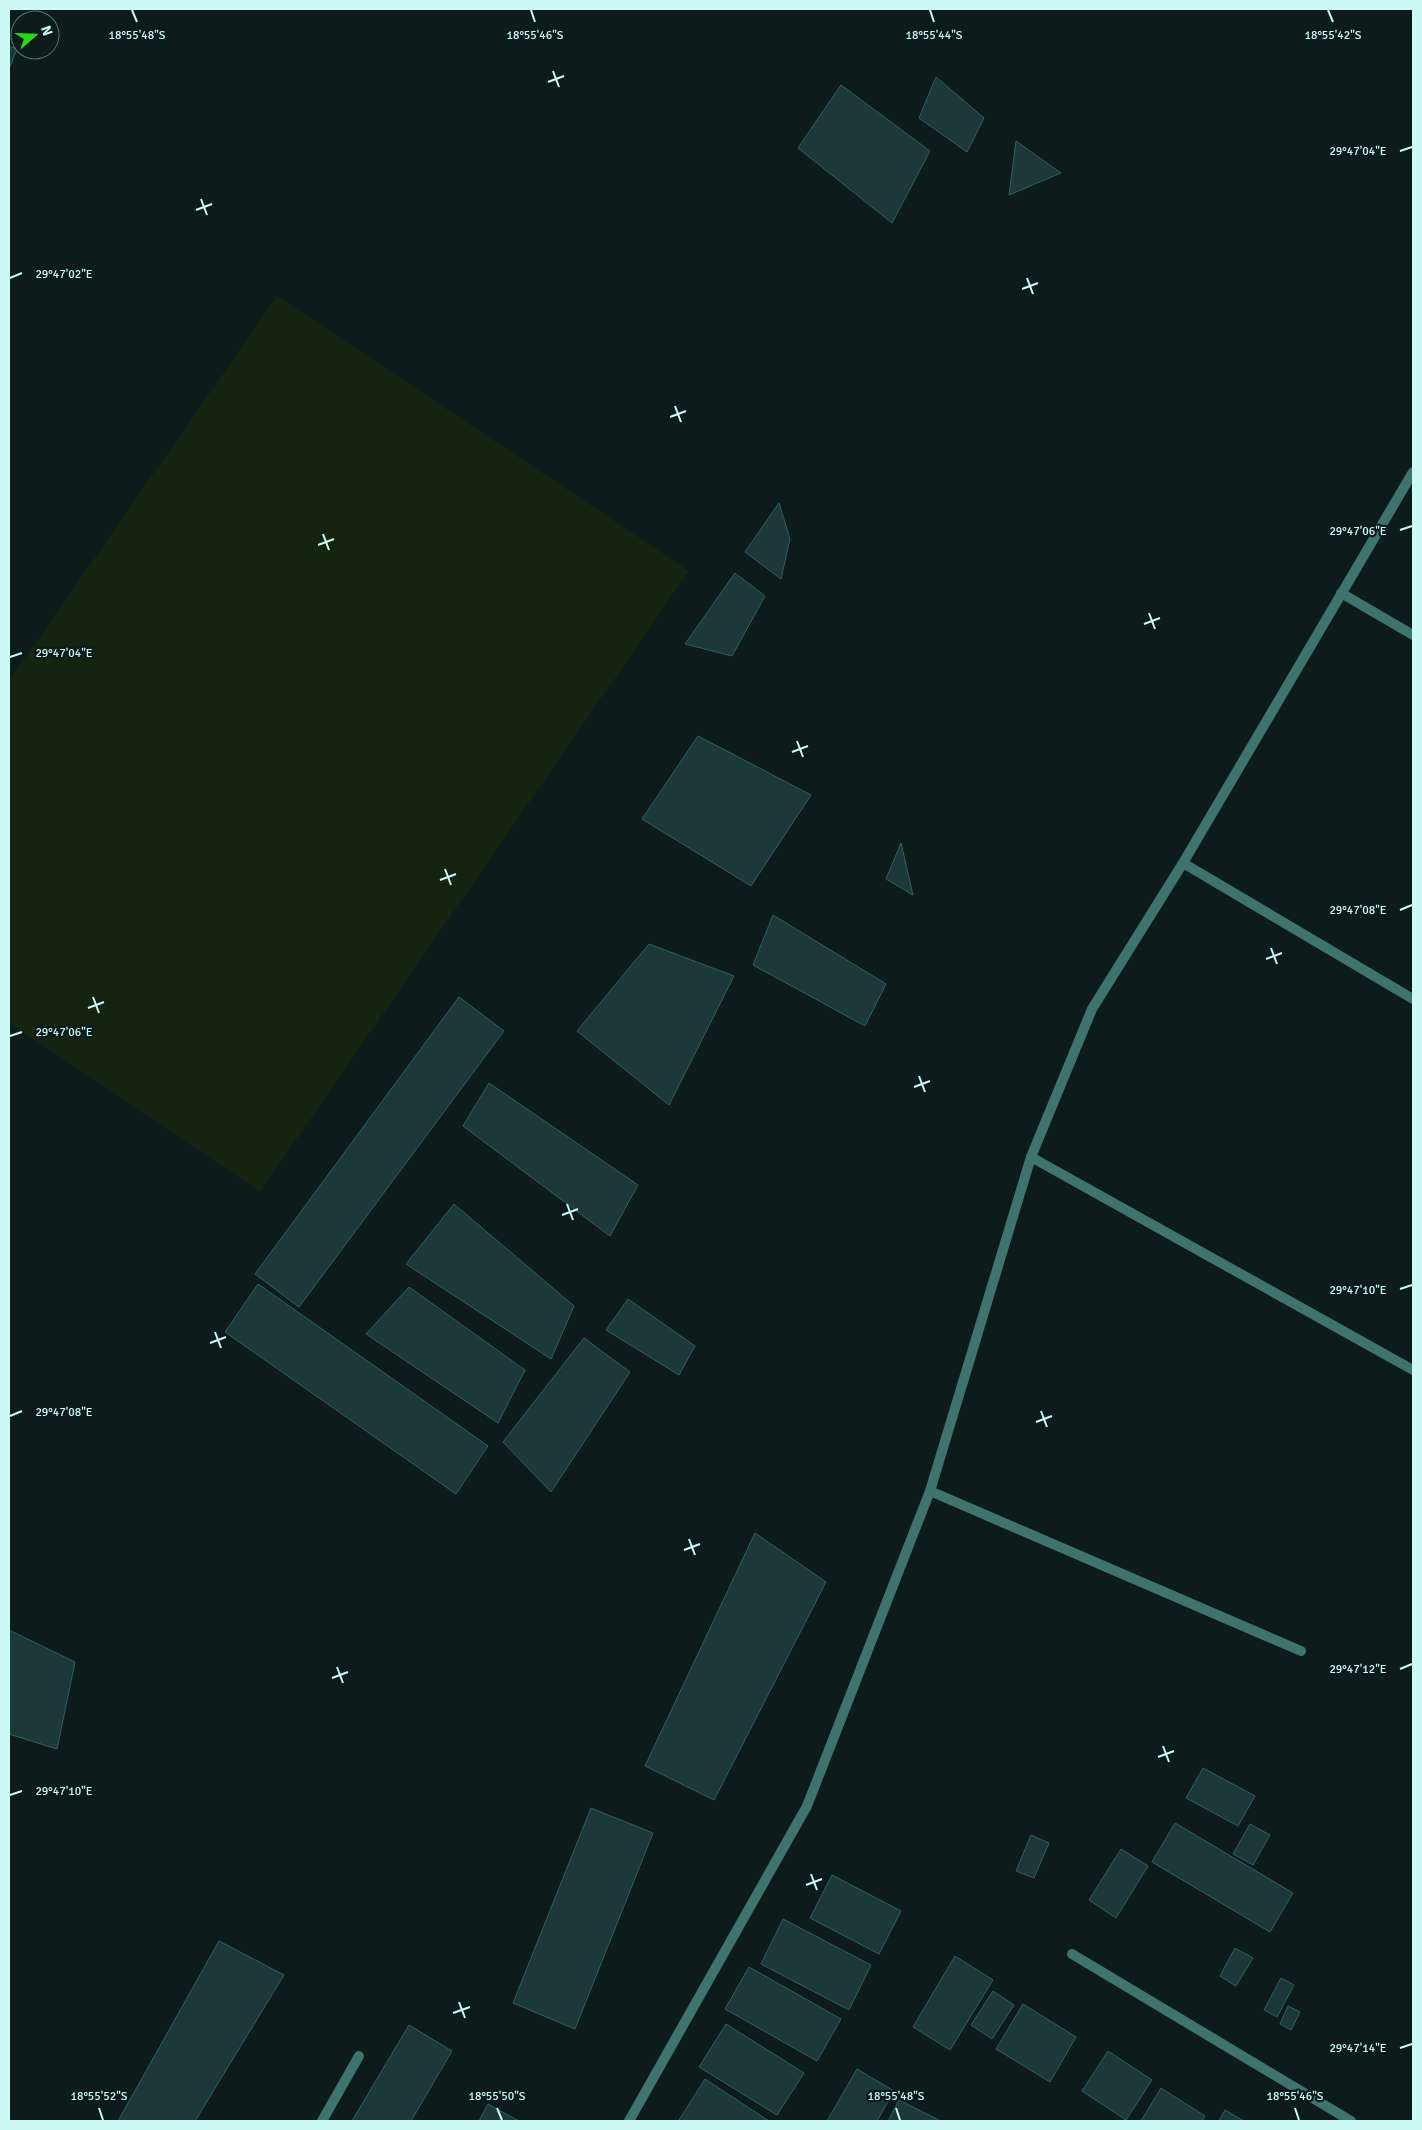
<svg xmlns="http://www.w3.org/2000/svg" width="1422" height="2130" viewBox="0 0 1422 2130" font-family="Signika,sans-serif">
  <rect width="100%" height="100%" fill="#0d1b1b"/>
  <polygon fill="#152411" points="277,296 689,571 260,1192 9,1023 9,681"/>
  <g fill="#1c3839" stroke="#316162">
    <polygon points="9,46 17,49 9,69"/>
    <polygon points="936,77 984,118 967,152 919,118"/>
    <polygon points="841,85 930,151 892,223 798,148"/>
    <polygon points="1016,141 1061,173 1009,195"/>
    <polygon points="779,503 790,539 781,579 745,552"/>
    <polygon points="735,573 765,596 732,656 685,644"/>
    <polygon points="698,736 811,795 751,886 642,819"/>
    <polygon points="901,843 913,895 886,879"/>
    <polygon points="773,915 886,984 865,1026 753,965"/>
    <polygon points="649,944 734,976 669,1105 577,1031"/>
    <polygon points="459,997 504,1031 299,1307 255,1274"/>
    <polygon points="489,1083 638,1185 610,1236 463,1126"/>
    <polygon points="454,1204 574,1306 551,1359 406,1264"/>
    <polygon points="258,1284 488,1446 456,1494 225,1332"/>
    <polygon points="409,1287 525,1370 498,1423 366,1334"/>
    <polygon points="628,1299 695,1346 679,1375 606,1330"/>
    <polygon points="584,1338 630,1372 551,1492 503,1442"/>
    <polygon points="755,1533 826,1582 714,1800 645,1766"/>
    <polygon points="9,1630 75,1662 57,1749 9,1734"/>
    <polygon points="1203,1768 1255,1796 1238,1826 1186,1798"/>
    <polygon points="591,1808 653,1833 575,2029 513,2003"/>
    <polygon points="1175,1823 1293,1893 1270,1932 1152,1862"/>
    <polygon points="1250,1824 1270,1835 1253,1865 1233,1854"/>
    <polygon points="1031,1835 1049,1843 1034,1878 1016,1871"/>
    <polygon points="1121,1849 1148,1866 1116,1918 1089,1900"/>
    <polygon points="832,1875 901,1911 879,1954 810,1918"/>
    <polygon points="783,1919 871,1965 849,2010 761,1964"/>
    <polygon points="219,1941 284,1975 195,2121 118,2121"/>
    <polygon points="1235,1948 1253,1958 1236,1986 1220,1976"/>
    <polygon points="955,1956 993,1980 950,2050 913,2027"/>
    <polygon points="749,1967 841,2019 817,2061 725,2009"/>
    <polygon points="1281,1978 1294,1985 1277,2017 1264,2010"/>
    <polygon points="993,1991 1014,2005 992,2039 971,2025"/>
    <polygon points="1023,2004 1076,2037 1050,2082 996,2049"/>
    <polygon points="1288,2006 1300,2012 1291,2030 1280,2024"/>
    <polygon points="726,2024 804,2073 777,2115 699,2067"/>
    <polygon points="409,2025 452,2051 411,2121 352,2121"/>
    <polygon points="1108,2051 1152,2080 1126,2120 1082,2091"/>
    <polygon points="857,2069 894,2091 877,2121 827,2121"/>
    <polygon points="705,2079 769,2121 682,2121 679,2120"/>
    <polygon points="1161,2088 1205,2116 1202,2121 1141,2121"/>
    <polygon points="899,2100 941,2121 888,2121"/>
    <polygon points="488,2104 519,2121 479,2121"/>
    <polygon points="1225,2110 1244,2121 1219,2121"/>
  </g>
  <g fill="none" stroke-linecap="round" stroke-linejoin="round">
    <g stroke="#3e746d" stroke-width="10">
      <polyline points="1341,593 1413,635"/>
      <polyline points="930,1491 1301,1651"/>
      <polyline points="322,2121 359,2056"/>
    </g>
    <g stroke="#3e746d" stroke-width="10">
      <polyline points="1183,863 1413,999"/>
      <polyline points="1031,1157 1413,1370"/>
      <polyline points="1072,1954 1351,2121"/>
      <polyline points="629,2121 807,1806 930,1491 1031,1157 1092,1009 1183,863 1413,472"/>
    </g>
  </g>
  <path fill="none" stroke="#cdf9f6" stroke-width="2" d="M132,10L137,22M531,10L535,22M930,10L934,22M1328,10L1333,22M553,71L559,87M548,82L564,76M1400,151L1412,147M201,199L207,215M196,210L212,204M10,278L22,273M1027,278L1033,294M1022,289L1038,283M675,406L681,422M670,417L686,411M1400,530L1412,526M323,534L329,550M318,545L334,539M1149,613L1155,629M1144,624L1160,618M10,657L22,653M797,741L803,757M792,752L808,746M445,869L451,885M440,880L456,874M1400,910L1412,905M1271,948L1277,964M1266,959L1282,953M93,997L99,1013M88,1008L104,1002M10,1036L22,1032M919,1076L925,1092M914,1087L930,1081M567,1204L573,1220M562,1215L578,1209M1400,1289L1412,1285M215,1332L221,1348M210,1343L226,1337M1041,1411L1047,1427M10,1416L22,1411M1036,1422L1052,1416M689,1539L695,1555M684,1550L700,1544M337,1667L343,1683M1400,1669L1412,1664M332,1678L348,1672M1163,1746L1169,1762M1158,1757L1174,1751M10,1795L22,1791M811,1874L817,1890M806,1885L822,1879M459,2002L465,2018M453,2013L470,2007M1400,2048L1412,2044M99,2108L103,2120M497,2108L502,2120M896,2108L900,2120M1295,2108L1299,2120"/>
  <g font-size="12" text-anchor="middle" fill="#cdf9f6" stroke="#0d1b1b" stroke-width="4.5" stroke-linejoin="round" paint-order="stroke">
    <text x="137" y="39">18°55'48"S</text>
    <text x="535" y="39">18°55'46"S</text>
    <text x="934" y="39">18°55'44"S</text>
    <text x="1333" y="39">18°55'42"S</text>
    <text x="1358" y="155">29°47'04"E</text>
    <text x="64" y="278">29°47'02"E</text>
    <text x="1358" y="535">29°47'06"E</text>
    <text x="64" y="657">29°47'04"E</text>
    <text x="1358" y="914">29°47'08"E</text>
    <text x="64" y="1036">29°47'06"E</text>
    <text x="1358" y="1294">29°47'10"E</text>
    <text x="64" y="1416">29°47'08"E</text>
    <text x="1358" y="1673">29°47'12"E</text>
    <text x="64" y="1795">29°47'10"E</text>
    <text x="1358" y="2052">29°47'14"E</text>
    <text x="99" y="2100">18°55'52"S</text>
    <text x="497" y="2100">18°55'50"S</text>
    <text x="896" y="2100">18°55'48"S</text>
    <text x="1295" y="2100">18°55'46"S</text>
  </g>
  <rect width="1422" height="2130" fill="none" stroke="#cdf9f6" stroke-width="20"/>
  <g transform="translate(35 35) rotate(70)"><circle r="24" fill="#0d1b1b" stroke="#5a7473"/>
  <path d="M0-4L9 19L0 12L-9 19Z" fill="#28d71b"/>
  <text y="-8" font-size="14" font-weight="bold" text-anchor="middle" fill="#cdf9f6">N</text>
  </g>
</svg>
